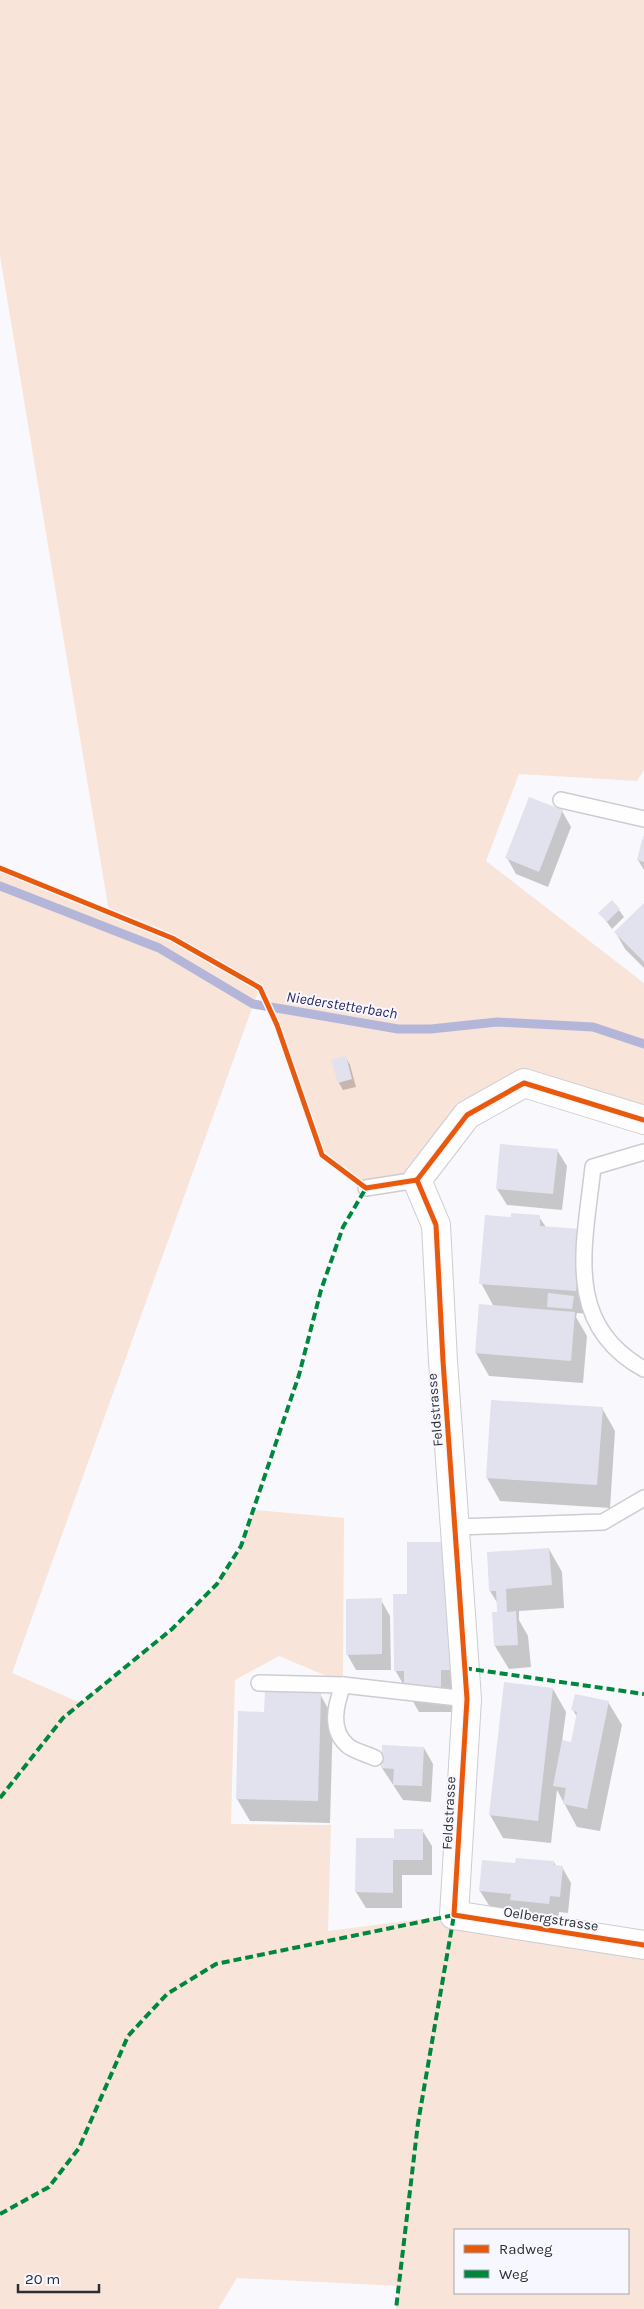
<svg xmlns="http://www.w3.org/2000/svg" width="644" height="2309" viewBox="0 0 644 2309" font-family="Karla,sans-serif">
  <rect width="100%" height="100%" fill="#f9f9fd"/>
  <path fill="#f8e4d9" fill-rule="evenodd" d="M0,0H644V770L637,781L519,774L486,861L644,983V1120L524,1083L467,1115L417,1180L366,1188L322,1155L277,1025L259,989L12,1673L81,1703C126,1665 178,1630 216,1585C235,1563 245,1536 255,1510L344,1518L343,1683L279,1656L235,1680L231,1824L331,1825L328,1931L454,1915L644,1945V2309H396L399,2286L237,2278L218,2309H0V868L109,912L0,256ZM455,2230H628V2293H455Z"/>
  <g fill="#0003">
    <polygon points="562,811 571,827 548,887 516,874 507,858"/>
    <polygon points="644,839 644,870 638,860"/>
    <polygon points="644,905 644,968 625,949 616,933"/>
    <polygon points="619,910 624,917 612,929 600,913"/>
    <polygon points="346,1058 350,1065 356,1087 343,1090 339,1083"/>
    <polygon points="557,1150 567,1166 562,1210 507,1205 497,1189"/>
    <polygon points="539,1217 546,1227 580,1230 593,1253 589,1314 577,1313 576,1317 587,1336 583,1383 489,1376 476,1353 494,1307 481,1283 512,1218"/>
    <polygon points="602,1408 615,1431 610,1508 500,1501 487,1478"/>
    <polygon points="447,1543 453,1712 419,1712 395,1670 408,1596"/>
    <polygon points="549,1549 562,1572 564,1608 519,1611 519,1620 528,1636 531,1667 509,1669 495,1646 498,1604 490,1591"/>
    <polygon points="381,1600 390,1616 391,1670 356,1670 347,1654"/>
    <polygon points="553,1689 566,1712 562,1742 572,1743 577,1717 573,1710 608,1702 622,1725 600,1831 577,1827 557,1790 551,1843 503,1838 490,1815"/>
    <polygon points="320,1694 333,1717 330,1823 250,1821 237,1799 265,1713"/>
    <polygon points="424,1748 433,1764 431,1802 403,1800 382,1768"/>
    <polygon points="422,1830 432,1846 432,1875 402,1875 402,1908 366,1908 356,1892 357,1839 395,1839"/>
    <polygon points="554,1862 556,1866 562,1867 571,1883 568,1913 559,1912 558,1919 521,1916 517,1910 490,1907 480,1891"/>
  </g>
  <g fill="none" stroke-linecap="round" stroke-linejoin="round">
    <polyline stroke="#b4b6d9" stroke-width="9" points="0,886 159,948 253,1004 398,1029 431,1029 497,1022 593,1027 644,1044"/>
  </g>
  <g fill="#e2e2ee">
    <polygon points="529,797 563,810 539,872 505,858"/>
    <polygon points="643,836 644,836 644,862 637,860"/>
    <polygon points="612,900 620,909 607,922 598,913"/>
    <polygon points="644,903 644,962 614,932"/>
    <polygon points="346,1056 352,1079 338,1083 331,1060"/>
    <polygon points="500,1144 558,1149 553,1194 496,1189"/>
    <polygon points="511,1213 540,1215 540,1226 581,1229 576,1291 479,1284 485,1215 511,1217"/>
    <polygon points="548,1293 574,1296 572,1309 547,1307"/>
    <polygon points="479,1304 575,1312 571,1361 475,1353"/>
    <polygon points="491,1400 603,1407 597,1485 486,1478"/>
    <polygon points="407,1542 448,1542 450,1670 441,1670 441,1689 404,1690 404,1671 394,1671 393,1594 407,1594"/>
    <polygon points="549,1548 552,1585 506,1589 507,1612 516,1611 518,1645 494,1646 492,1612 497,1612 496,1591 489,1591 487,1552"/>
    <polygon points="382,1598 382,1654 346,1655 346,1599"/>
    <polygon points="504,1682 553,1688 538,1821 489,1815"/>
    <polygon points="265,1691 321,1693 318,1801 236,1799 238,1711 264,1712"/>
    <polygon points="575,1694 609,1701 587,1809 563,1804 566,1788 553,1786 562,1740 571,1742 577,1712 571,1710"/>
    <polygon points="382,1745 424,1747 422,1786 393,1785 394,1769 381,1768"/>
    <polygon points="394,1829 423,1829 423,1860 393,1860 393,1893 355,1892 356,1838 394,1838"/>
    <polygon points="516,1858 554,1861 554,1865 563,1866 560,1897 550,1896 549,1904 510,1900 511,1894 479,1891 482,1860 515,1863"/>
  </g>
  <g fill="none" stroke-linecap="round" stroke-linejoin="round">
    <defs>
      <g id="service">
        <polyline points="561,800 644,819"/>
        <path d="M644,1152L593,1167C585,1244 562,1324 644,1369"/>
        <polyline points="366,1188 417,1180"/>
        <polyline points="456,1527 603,1522 644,1498"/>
        <polyline points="259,1683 343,1685 467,1699"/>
        <path d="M343,1685C336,1704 329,1729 347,1745C353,1751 367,1754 375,1758"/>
      </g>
      <polyline id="minor" points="644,1120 524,1083 467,1115 417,1180 436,1225 443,1361 467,1699 454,1915 644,1945"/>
    </defs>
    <use href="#service" stroke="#ccccd2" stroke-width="18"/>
    <use href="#minor" stroke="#ccccd2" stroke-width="30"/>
    <use href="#service" stroke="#fefeff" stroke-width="15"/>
    <use href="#minor" stroke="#fefeff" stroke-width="28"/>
    <g stroke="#00873e" stroke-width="4" stroke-dasharray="8 4" stroke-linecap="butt">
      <polyline points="464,1668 644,1694"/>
      <polyline points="0,1798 63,1718 172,1629 217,1584 241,1546 299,1375 321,1290 343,1227 366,1188 363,1186"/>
      <polyline points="0,2214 49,2187 79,2148 128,2036 167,1994 216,1964 454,1915 418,2123 396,2309"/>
    </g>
    <defs>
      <g id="cycleway">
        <polyline points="0,868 172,938 260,988 277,1025 322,1155 366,1188 417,1180"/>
        <polyline points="417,1180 436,1225 443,1361 467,1699 454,1915 644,1945"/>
        <polyline points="417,1180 467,1115 524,1083 644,1120"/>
      </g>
    </defs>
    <use href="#cycleway" stroke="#f7f8ff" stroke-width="8"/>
    <use href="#cycleway" stroke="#e8590c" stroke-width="5"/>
  </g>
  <g text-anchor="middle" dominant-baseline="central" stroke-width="4" stroke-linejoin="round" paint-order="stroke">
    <g font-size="14" fill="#2d2e34" stroke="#f7f8ff">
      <text transform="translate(435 1410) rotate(-95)">Feldstrasse</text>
      <text transform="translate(449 1813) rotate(-87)">Feldstrasse</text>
      <text transform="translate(551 1919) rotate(9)">Oelbergstrasse</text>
    </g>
    <g font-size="15" font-style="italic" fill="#2c2762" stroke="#f7f8ff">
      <text transform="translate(342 1005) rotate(9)">Niederstetterbach</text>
    </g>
  </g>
  <rect x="454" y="2229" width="175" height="65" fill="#f7f8ff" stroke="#a6a7ae"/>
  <rect x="464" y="2245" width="25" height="8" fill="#e8590c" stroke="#a6a7ae"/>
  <text x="499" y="2254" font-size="15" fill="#2d2e34">Radweg</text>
  <rect x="464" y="2270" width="25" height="8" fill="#00873e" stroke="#a6a7ae"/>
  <text x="499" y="2279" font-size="15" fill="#2d2e34">Weg</text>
  <path d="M18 2284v8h81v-8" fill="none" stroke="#2d2e34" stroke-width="2.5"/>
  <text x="25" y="2284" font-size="15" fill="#2d2e34" stroke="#f7f8ff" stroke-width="4" paint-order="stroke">20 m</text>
</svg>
